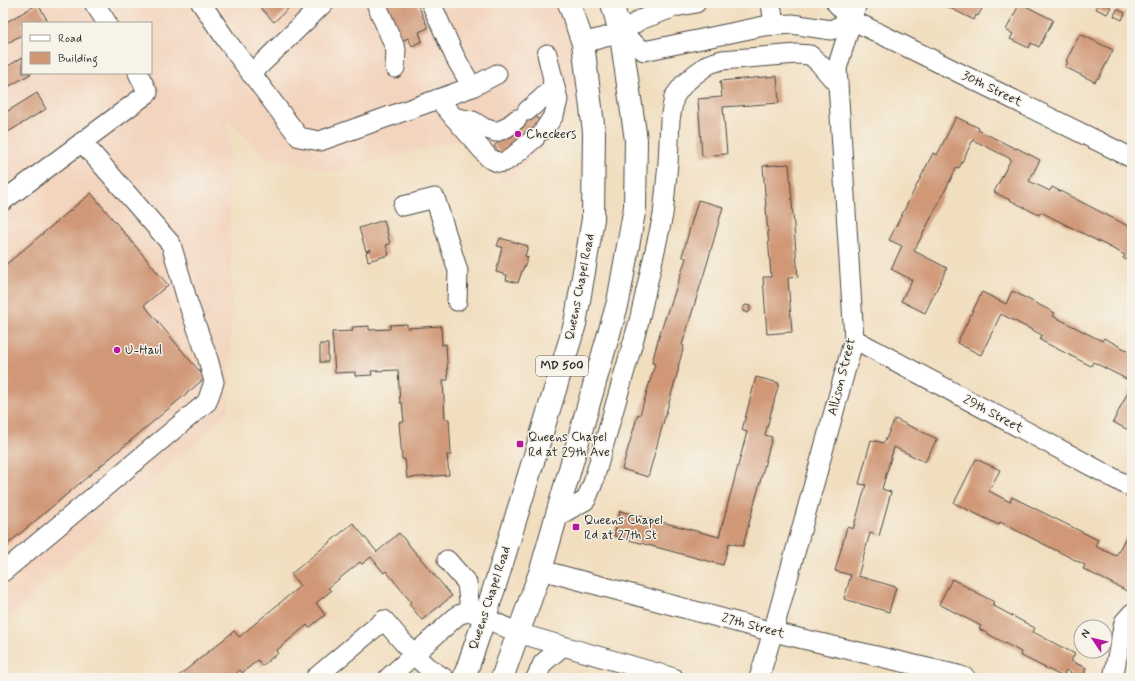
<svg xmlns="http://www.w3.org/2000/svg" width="1135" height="681" viewBox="0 0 1135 681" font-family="Mynerve,sans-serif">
  <rect width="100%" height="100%" fill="#f7f3e8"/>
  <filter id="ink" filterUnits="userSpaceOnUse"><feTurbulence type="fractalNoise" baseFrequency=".025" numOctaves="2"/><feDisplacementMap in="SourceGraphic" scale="8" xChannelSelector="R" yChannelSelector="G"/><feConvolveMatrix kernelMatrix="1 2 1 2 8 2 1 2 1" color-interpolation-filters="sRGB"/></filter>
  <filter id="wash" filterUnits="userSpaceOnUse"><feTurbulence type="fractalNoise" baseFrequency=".012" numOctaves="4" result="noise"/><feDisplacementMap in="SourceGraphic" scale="16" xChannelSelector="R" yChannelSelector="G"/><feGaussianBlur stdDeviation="0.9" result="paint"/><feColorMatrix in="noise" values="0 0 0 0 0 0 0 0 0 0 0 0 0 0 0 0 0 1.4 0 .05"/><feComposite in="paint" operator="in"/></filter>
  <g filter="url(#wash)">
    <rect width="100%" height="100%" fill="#f1debf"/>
    <path fill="#f3d4be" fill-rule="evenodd" d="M3,3H172L185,21L173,3H560L568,26L578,78L582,106L505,185L462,139L336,172L269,159L228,118L232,289L229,411L3,624ZM23,23H151V73H23Z"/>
    <g id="blocks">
      <g fill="#d09877">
        <polygon points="256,3 294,3 274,22"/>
        <polygon points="381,3 417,3 428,28 419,32 422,41 412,46 408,38 399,42"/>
        <polygon points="945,3 985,3 978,16 976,15 974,20 944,5"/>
        <polygon points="1020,3 1053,20 1039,47 1031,43 1029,48 1010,39 1013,34 1006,30"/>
        <polygon points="1099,3 1103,3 1111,7 1107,14 1096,9"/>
        <polygon points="38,4 47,20 42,23 23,23 23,34 3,46 3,24"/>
        <polygon points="1117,9 1125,13 1122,20 1114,16"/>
        <polygon points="1080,34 1113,50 1099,78 1097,78 1095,82 1065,67 1068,62 1066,61"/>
        <polygon points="23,57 23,73 32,73 3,90 3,69"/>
        <polygon points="777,76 779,103 723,107 727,154 702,156 698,99 722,97 720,81"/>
        <polygon points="37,93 46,109 3,135 3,114"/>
        <polygon points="533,113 541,122 502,155 494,146"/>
        <polygon points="956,117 979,128 978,130 1016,149 1017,148 1040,160 1029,181 1050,191 1052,187 1132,228 1132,263 1123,258 1125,255 1041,212 1039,215 994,192 1011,159 973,140 959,168 957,167 914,251 947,268 925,313 901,301 912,280 891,269 902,246 889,240 933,153 937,155"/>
        <polygon points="789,164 798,277 788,278 792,332 767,334 763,277 771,277 763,166"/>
        <polygon points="91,193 168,285 144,305 205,378 3,548 3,267"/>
        <polygon points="698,200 723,207 707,264 682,345 684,346 678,367 679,367 648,477 622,469 638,414 640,415 655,364 652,363 659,336 669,307 670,307 686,258 682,256"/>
        <polygon points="384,220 390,244 386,245 389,255 368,261 366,252 371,250 371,249 366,251 359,228"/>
        <polygon points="500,238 528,246 525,256 528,257 524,268 523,268 518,283 506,280 507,275 496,272 502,247 497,246"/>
        <polygon points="1012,291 1055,313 1053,316 1102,341 1104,338 1132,353 1132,382 1093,362 1091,366 1040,340 1042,335 1001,314 981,355 957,343 982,292 1006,304"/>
        <polygon points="746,305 750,306 750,311 747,313 743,311 743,307"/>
        <polygon points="407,324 407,328 441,326 442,345 446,344 448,380 443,380 445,419 449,419 451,455 447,455 449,475 407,478 405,459 402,459 399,422 404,422 402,403 400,403 398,370 371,371 372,375 355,376 355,372 335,373 332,332 353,331 352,327 369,326 369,330 390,329 390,325"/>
        <rect x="320" y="344" width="8" height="18"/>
        <polygon points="756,377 779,383 765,435 772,437 743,546 729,543 723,565 614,536 620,511 719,537 747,432 742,430"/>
        <polygon points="1132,384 1132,432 1113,422"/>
        <polygon points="895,419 937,439 925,462 894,447 882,489 891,492 879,536 870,533 858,576 896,587 889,612 844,599 851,575 835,571 847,527 853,529 866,485 859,484 871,440 884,443"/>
        <polygon points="976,459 1000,470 989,491 1010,502 1012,497 1098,540 1095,546 1116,556 1127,535 1132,538 1132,582 1127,591 1083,569 1085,565 1000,522 999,525 954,503"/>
        <polygon points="353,523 377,552 399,533 452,596 422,620 409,604 411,602 386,571 384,573 371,557 362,564 360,562 328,588 331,591 316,603 325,615 309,628 307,625 276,651 278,653 262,666 258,660 242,673 240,670 231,678 176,678 234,631 239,637 300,586 291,574"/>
        <polygon points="952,579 994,602 992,605 1035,628 1033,632 1075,654 1071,661 1086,668 1083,678 1072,678 1073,674 1066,670 1063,677 1020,655 1021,652 979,629 981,626 939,604"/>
      </g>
    </g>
  </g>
  <g filter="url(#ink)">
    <use href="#blocks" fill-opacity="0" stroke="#494641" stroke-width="1"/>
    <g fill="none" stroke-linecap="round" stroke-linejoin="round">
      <defs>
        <g id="minor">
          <polyline points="94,3 107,23"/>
          <polyline points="201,3 227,41 299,137 320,141 472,87 497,74"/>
          <polyline points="376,3 396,50 395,68"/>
          <polyline points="431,3 455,57 472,87"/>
          <polyline points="771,3 774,25"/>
          <polyline points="836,3 852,20 1132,158"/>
          <polyline points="620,33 644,51 764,26 792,24 831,30 852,20"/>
          <polyline points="583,43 620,33 640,20 675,7 696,3"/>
          <polyline points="251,74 324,3"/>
          <path d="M438,99L489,158C493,160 499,164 504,162C511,160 528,143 535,138"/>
          <polyline points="527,111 541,99 552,88 553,78"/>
          <polyline points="453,117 473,121 484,128 496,132 506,128 517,119"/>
          <polyline points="544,130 554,115 558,100 547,54"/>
          <polyline points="3,201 148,93 138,73"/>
          <polyline points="403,206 435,198 458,271 457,301"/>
          <polyline points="854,339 1132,488"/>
          <polyline points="556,517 586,500 593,483 639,321 663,215 668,163 670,120 674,97 683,85 694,75 709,64 722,60 797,54 810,55 819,63 838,85"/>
          <polyline points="447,560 467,583 470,611"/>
          <polyline points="541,570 773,632 958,675 966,678"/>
          <polyline points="3,572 207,402 214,382 208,359 188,303 171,244 82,142"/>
          <polyline points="315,678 384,620 414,655 427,667 444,678"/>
          <polyline points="388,678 458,615 470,611 518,633 674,678"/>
          <polyline points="536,678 543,663 563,646"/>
          <polyline points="759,678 773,632 854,339 837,68 852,20 857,3"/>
          <polyline points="1113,678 1124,622 1132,613"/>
        </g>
        <g id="major">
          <polyline points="464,678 485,617 503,560 575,324 593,219 594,132 583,43 569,3"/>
          <polyline points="502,678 541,570 618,302 635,207 636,140 621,36 612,3"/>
        </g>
      </defs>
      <use href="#minor" stroke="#494641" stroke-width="21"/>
      <use href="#major" stroke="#494641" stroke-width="24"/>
      <use href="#minor" stroke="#fff" stroke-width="19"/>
      <use href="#major" stroke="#fff" stroke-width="22"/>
    </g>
  </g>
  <g fill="#b5179e" stroke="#f7f3e8" stroke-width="1.5">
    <circle cx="518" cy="134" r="4"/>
    <circle cx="117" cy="350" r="4"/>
    <rect x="516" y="440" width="8" height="8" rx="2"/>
    <rect x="572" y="523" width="8" height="8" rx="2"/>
  </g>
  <g text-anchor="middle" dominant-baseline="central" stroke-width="3" stroke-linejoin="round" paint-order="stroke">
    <rect fill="#f7f3e8" stroke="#686764" stroke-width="1" x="536" y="356" width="52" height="20" rx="3"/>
    <g font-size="12" font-weight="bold" fill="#2b2b2b">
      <text x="562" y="366">MD 500</text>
    </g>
    <g font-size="13" fill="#2b2b2b" stroke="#f7f3e8">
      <text transform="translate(992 89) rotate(26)">30th Street</text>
      <text transform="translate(580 287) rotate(-79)">Queens Chapel Road</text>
      <text transform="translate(842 377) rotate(-76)">Allison Street</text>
      <text transform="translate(993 414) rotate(28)">29th Street</text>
      <text transform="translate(490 598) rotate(-72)">Queens Chapel Road</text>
      <text transform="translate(753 626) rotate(15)">27th Street</text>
    </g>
    <g font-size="13" fill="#2b2b2b" stroke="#f7f3e8" text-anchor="start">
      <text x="526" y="134">Checkers</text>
      <text x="125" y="350">U-Haul</text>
      <text x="528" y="437">Queens Chapel<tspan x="528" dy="15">Rd at 29th Ave</tspan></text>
      <text x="584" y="520">Queens Chapel<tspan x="584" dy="15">Rd at 27th St</tspan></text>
    </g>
  </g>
  <rect width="1135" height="681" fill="none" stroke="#f7f3e8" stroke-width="16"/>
  <rect x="22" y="22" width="130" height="52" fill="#f7f3e8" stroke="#a5a39c"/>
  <rect x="30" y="35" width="20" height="6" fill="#ffffff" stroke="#a5a39c"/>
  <text x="58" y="42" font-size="12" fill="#2b2b2b">Road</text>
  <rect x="30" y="52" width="20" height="12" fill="#d09877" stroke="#a5a39c"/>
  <text x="58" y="62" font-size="12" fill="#2b2b2b">Building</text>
  <g transform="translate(1093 639) rotate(305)"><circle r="19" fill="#f7f3e8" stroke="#a5a39c"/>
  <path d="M0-3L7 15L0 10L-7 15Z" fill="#b5179e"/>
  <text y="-6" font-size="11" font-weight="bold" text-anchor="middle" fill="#2b2b2b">N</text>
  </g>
</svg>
